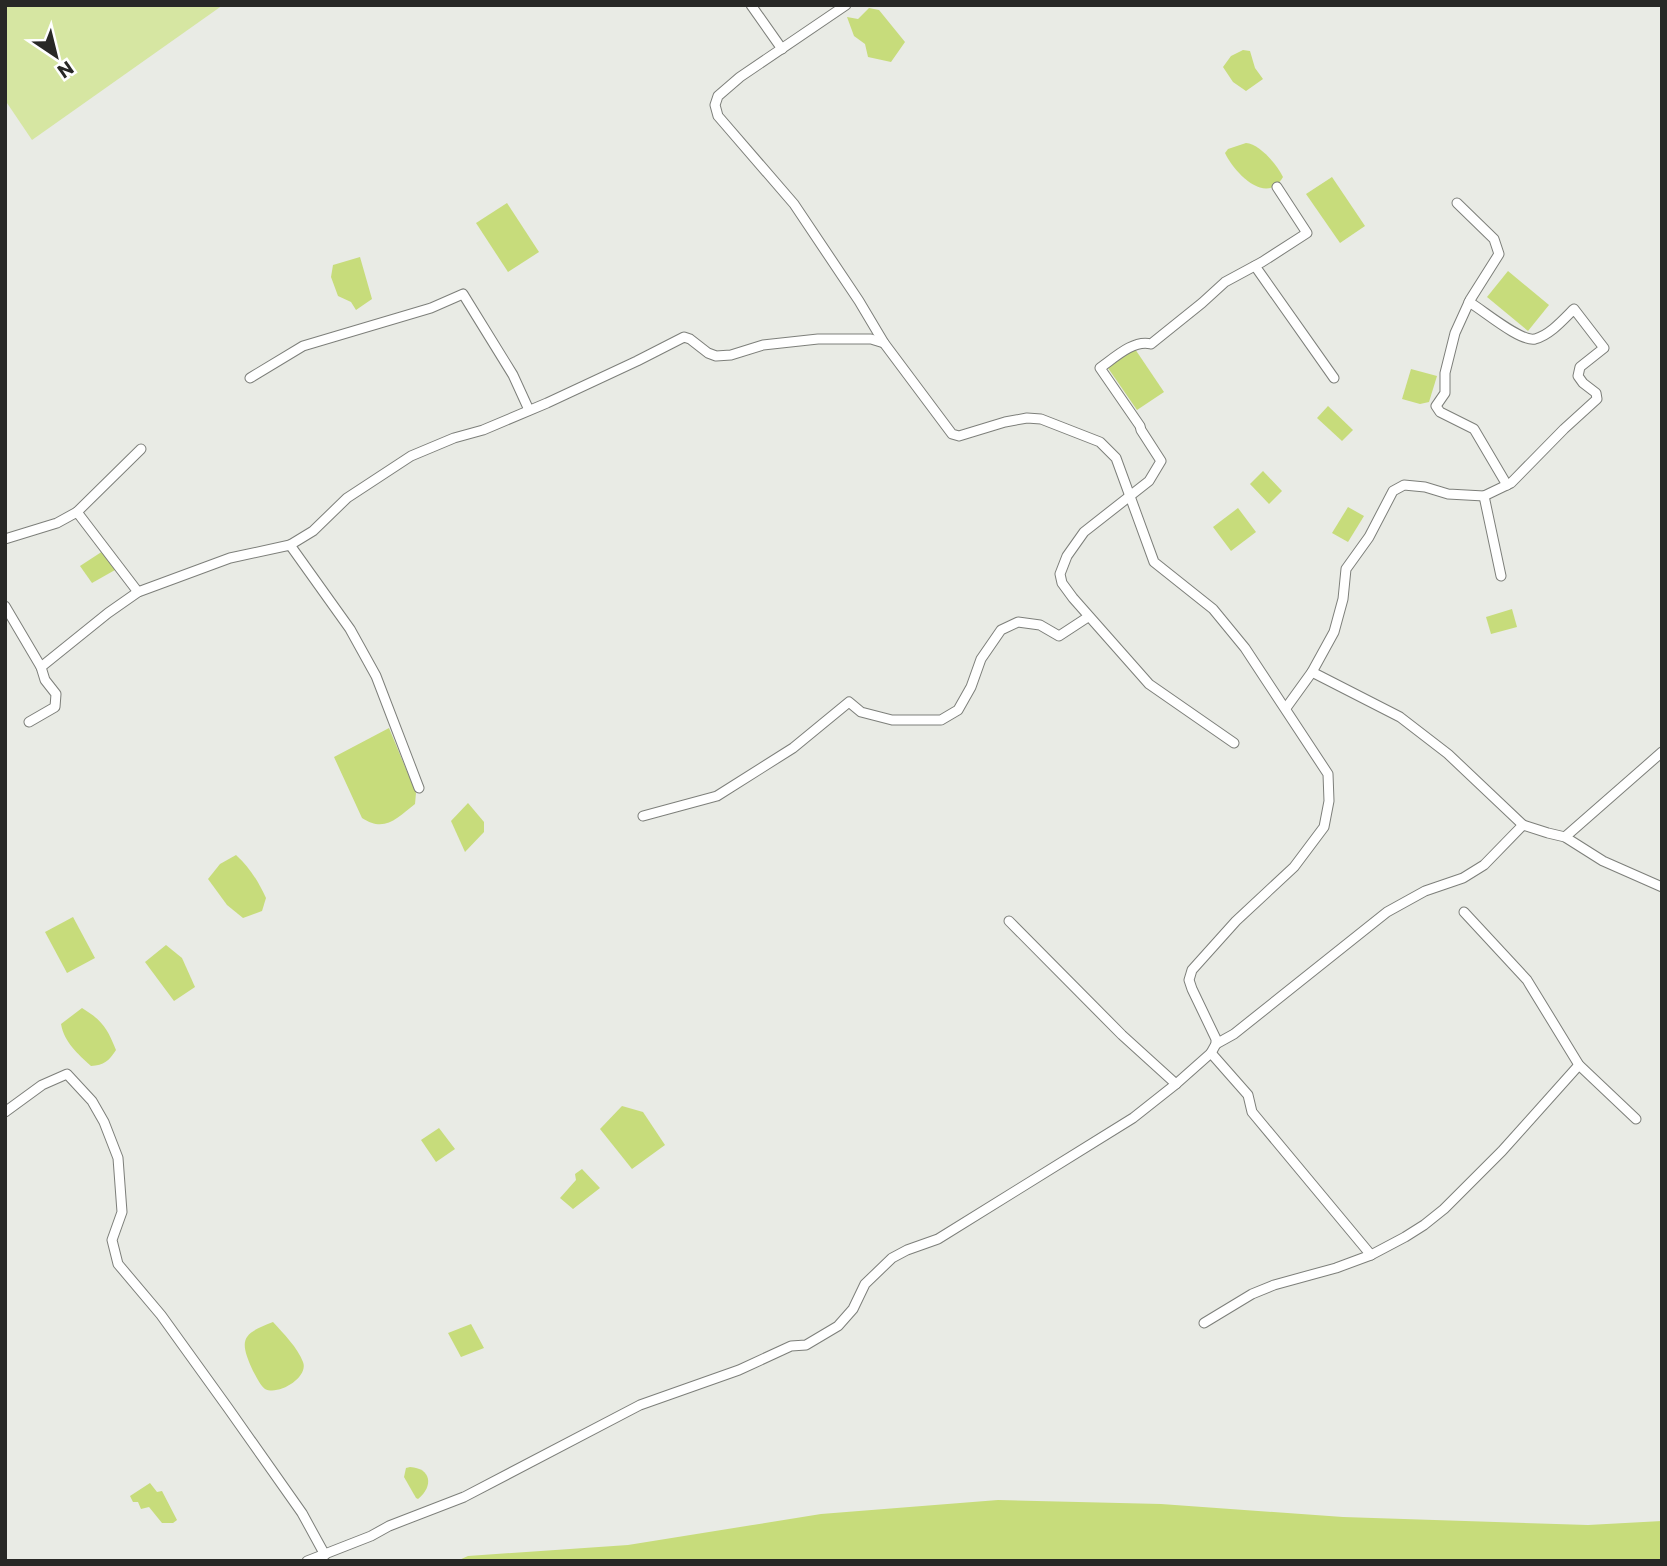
<svg xmlns="http://www.w3.org/2000/svg" width="1667" height="1566" viewBox="0 0 1667 1566" font-family="Commissioner,sans-serif">
  <rect width="100%" height="100%" fill="#e9ebe5"/>
  <polygon fill="#d6e6a2" points="5,5 223,5 32,140 5,100"/>
  <g fill="#c7dc7b">
    <polygon points="869,8 879,10 905,42 891,62 868,57 865,44 854,36 847,17 858,19"/>
    <polygon points="1243,50 1250,51 1255,68 1263,79 1246,91 1233,82 1223,67 1231,56"/>
    <path d="M1246,143C1260,144 1277,165 1283,177C1266,207 1233,171 1225,153L1228,149Z"/>
    <polygon points="1332,177 1365,226 1340,243 1306,194"/>
    <polygon points="507,203 539,252 508,272 476,223"/>
    <polygon points="360,257 372,299 356,310 351,302 338,296 331,277 333,265"/>
    <polygon points="1508,271 1549,305 1528,331 1487,297"/>
    <polygon points="1135,349 1164,392 1137,410 1108,368"/>
    <polygon points="1411,369 1437,376 1429,402 1420,404 1402,399"/>
    <polygon points="1328,406 1353,430 1342,441 1317,418"/>
    <polygon points="1263,471 1282,491 1269,504 1250,484"/>
    <polygon points="1348,507 1364,516 1348,542 1332,533"/>
    <polygon points="1238,508 1256,532 1231,551 1213,527"/>
    <polygon points="103,551 115,570 92,583 80,566"/>
    <polygon points="1512,609 1517,627 1491,634 1486,617"/>
    <path d="M389,728L416,793L415,804C397,818 385,833 362,818L334,757Z"/>
    <polygon points="468,803 484,822 484,832 465,852 451,821"/>
    <path d="M236,855C250,868 258,881 266,898L262,911L243,918L227,905L208,879L220,864Z"/>
    <polygon points="73,917 95,958 67,973 45,932"/>
    <polygon points="166,945 182,958 195,987 174,1001 145,962"/>
    <path d="M82,1008C103,1021 107,1028 116,1050C109,1061 104,1065 91,1066C78,1054 64,1042 61,1024Z"/>
    <polygon points="622,1106 643,1112 665,1145 632,1169 600,1129"/>
    <polygon points="439,1128 455,1149 436,1162 421,1140"/>
    <polygon points="582,1169 600,1188 573,1209 560,1198 576,1180 575,1174"/>
    <path d="M273,1322C283,1333 298,1348 303,1362C309,1377 279,1396 265,1389C260,1385 256,1376 253,1371C239,1340 241,1334 273,1322Z"/>
    <polygon points="471,1324 484,1348 461,1357 448,1333"/>
    <path d="M410,1467C431,1468 434,1486 418,1499L416,1498L404,1477L406,1468Z"/>
    <polygon points="150,1483 157,1492 162,1491 177,1520 173,1523 162,1523 149,1507 141,1509 138,1502 133,1502 130,1496"/>
    <polygon points="998,1500 1161,1504 1343,1517 1588,1525 1662,1521 1662,1561 457,1561 468,1556 628,1545 821,1514"/>
  </g>
  <g fill="none" stroke-linecap="round" stroke-linejoin="round">
    <defs>
      <g id="minor">
        <polyline points="751,5 782,49"/>
        <polyline points="1457,203 1494,239 1499,254 1470,300 1455,333 1445,373 1445,393 1436,406 1440,412 1474,429 1507,485"/>
        <polyline points="1255,266 1334,378"/>
        <polyline points="250,378 303,346 431,308 463,294 513,375 529,410"/>
        <polyline points="1484,496 1501,576"/>
        <polyline points="77,512 141,449"/>
        <polyline points="5,539 57,523 77,512 138,592"/>
        <polyline points="290,545 313,531 347,498 411,456 454,438 483,430 547,403 637,361 684,337 690,339 708,353 716,356 731,355 763,345 818,339 871,339 884,343"/>
        <polyline points="5,606 41,667 45,680 56,694 55,707 29,722"/>
        <polyline points="41,667 108,613 138,592 230,558 290,545 350,629 376,676 419,788"/>
        <polyline points="1312,672 1400,717 1448,754 1523,825 1548,833 1565,837 1603,861 1662,887"/>
        <path d="M1286,708L1312,672L1334,632L1343,599L1346,569L1369,537L1393,491L1404,485L1425,487L1448,494L1484,496L1511,483L1564,429L1597,399L1596,393L1583,383L1578,376L1580,367L1604,348L1574,309C1563,320 1550,335 1535,339C1520,342 1483,310 1469,302"/>
        <path d="M1234,743L1149,684L1073,598L1062,583L1060,574L1067,556L1084,532L1149,481L1161,461L1141,430L1140,426L1100,368C1114,358 1134,339 1151,344L1202,303L1225,282L1262,262L1307,233L1277,187"/>
        <polyline points="643,816 717,796 793,748 849,702 861,712 892,720 941,720 958,710 971,687 981,659 1001,630 1018,622 1040,625 1059,636 1088,617"/>
        <polyline points="1565,837 1662,752"/>
        <polyline points="1464,912 1527,980 1579,1065 1636,1119"/>
        <polyline points="1009,921 1122,1035 1176,1084"/>
        <polyline points="1216,1044 1234,1034 1387,912 1425,891 1463,878 1484,865 1523,825"/>
        <polyline points="1211,1053 1248,1095 1252,1112 1371,1255"/>
        <polyline points="5,1112 42,1085 67,1074 92,1101 104,1122 118,1158 122,1212 112,1240 118,1264 161,1315 228,1408 302,1513 325,1555"/>
        <polyline points="1204,1323 1252,1294 1274,1285 1336,1268 1371,1255 1405,1237 1424,1225 1444,1209 1502,1151 1579,1065"/>
        <polyline points="307,1561 371,1536 389,1526 464,1497 640,1405 739,1370 791,1346 806,1345 838,1326 853,1309 865,1284 892,1258 907,1250 938,1239 1133,1118 1176,1084 1211,1053 1216,1044 1216,1039 1192,989 1189,980 1192,970 1236,921 1294,867 1324,827 1329,801 1328,774 1245,648 1213,609 1154,562 1116,458 1100,442 1041,419 1027,418 1005,422 959,436 952,434 884,343 859,301 794,204 718,116 715,105 718,96 740,77 846,5"/>
      </g>
    </defs>
    <use href="#minor" stroke="#7d7f7a" stroke-width="11"/>
    <use href="#minor" stroke="#fff" stroke-width="9"/>
  </g>
  <rect width="1667" height="1566" fill="none" stroke="#282826" stroke-width="14"/>
  <g transform="translate(56 56) rotate(145)" stroke="#ffffff" stroke-width="5" paint-order="stroke">
  <path d="M0-5L12 26L0 18L-12 26Z" fill="#282826"/>
  <text y="-10" font-size="19" font-weight="bold" text-anchor="middle" fill="#282826">N</text>
  </g>
</svg>
